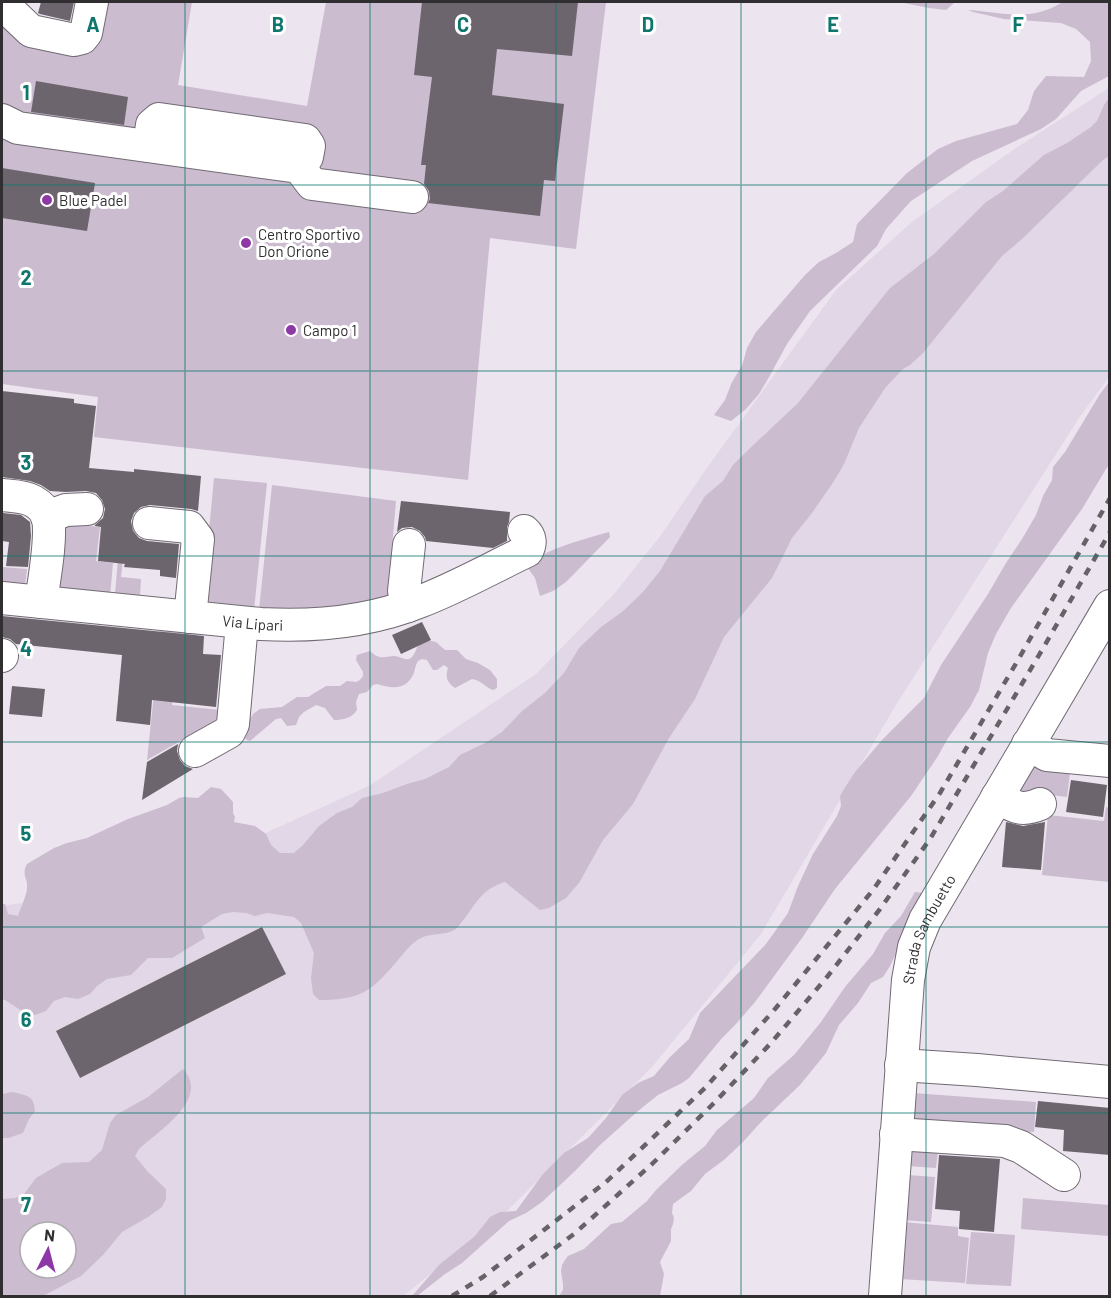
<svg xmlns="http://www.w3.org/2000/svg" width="1111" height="1298" viewBox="0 0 1111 1298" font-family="Barlow,sans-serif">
  <rect width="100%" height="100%" fill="#ece4ee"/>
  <path fill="#e2d7e6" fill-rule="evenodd" d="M1109,88V377L1079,418L897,703L761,934L652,1067L498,1220L403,1296H2V906L156,883L369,786L536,674L615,593L661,535L709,465L836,290L912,222L1013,150ZM30,1232H66V1268H30Z"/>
  <g fill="#cbbcd0" fill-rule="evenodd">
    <polygon points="104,2 192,2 178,85 307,106 326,2 606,2 576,249 490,238 468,480 94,437 98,397 2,384 2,21 43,47"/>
    <polygon points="899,2 955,2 946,10 929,8"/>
    <path d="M1063,2H1109V76L1081,91L1056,119L1041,129L972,161L911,201L886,229L877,246L810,311L787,344L769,377L759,394L746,409L731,421L714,415L725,400L732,382L742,366L747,348L756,332L805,275L819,262L836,253L853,242L857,224L907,173L938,149L956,141L1017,124L1028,110L1034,91L1046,76L1084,77L1091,61L1090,42L1076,29L1061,23L1004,19L973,12L968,10C1005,12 1028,23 1063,2Z"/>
    <path d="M1109,98V156L1103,160L1022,239L1002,256L923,353L910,365L903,369L885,388L859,428L844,464L834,481L812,513L792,538L772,578L724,637L695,699L669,738L633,804L603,840L579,883L566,898L549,908L540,910L505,882C483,889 478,900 465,918C462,921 459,926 456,929C445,936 429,933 421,938C411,943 405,952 398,960C372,991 361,1000 319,1000L313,994L311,978L314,953L301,923L294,917L267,913L255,916L246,913L233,912L222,914L201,927L205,938L172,958H148L131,975L107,979L97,986L90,994L78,999L65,997L54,1001L46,1011L35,1015L25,1013L5,1000L2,999V904H5L8,914L18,916C20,909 27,895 27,888C28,878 21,875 27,864L54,848L67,843L87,838L128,819L167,805L179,798L183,797L198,798L211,787L221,789L233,802V813L235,817L234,822L255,826L266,834L271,845L280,853H294L303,845L319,826L337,813L352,807L362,798L383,793L407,784L425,779L449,767L460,755L485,743L502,732L522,711L545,693L564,673L579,648L600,628L623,611L642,593L660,571L705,496L723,481L733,465L747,451L798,403L890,288L934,254L986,202L1003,191L1044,155L1067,143L1091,127L1097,121L1104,105Z"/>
    <polygon points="1109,382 1109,464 1082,509 1011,608 996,634 988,653 979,690 970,707 948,738 938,756 911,796 835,889 802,938 755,1002 736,1024 722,1038 689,1078 682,1083 658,1095 638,1111 600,1145 576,1170 542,1202 526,1213 509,1221 462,1263 445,1274 417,1296 412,1296 439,1265 475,1236 490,1217 500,1212 516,1211 543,1174 564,1153 588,1138 606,1118 622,1095 638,1083 654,1076 670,1057 689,1039 700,1013 766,944 788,913 798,886 813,854 837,816 841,806 840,796 844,789 855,772 882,740 924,698 941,665 988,594 1006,563 1022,539 1036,515 1043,496 1052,480 1053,467 1065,452 1100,394"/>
    <polygon points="214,478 267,483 254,610 202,605"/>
    <polygon points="272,485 396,501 387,605 314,614 259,610"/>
    <polygon points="60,523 100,527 96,561 113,563 110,596 53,589"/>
    <polygon points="121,524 135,525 134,541 125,541 121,577 141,579 140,596 115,594"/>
    <path d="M609,532L610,537L566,582L553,591L540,596L535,578L525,564C551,548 580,540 609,532Z"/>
    <polygon points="2,567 27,569 25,586 2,584"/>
    <polygon points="161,627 197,631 195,649 178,648 172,705 220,710 219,719 147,760"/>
    <path d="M427,640L436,642L445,650H457L466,659L478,663L490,670L497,679V688L493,690C485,687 481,680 472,679L455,688C447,682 445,678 448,668L444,665L437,670H433L427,660L422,659L418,661C415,666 415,671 413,675C405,691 391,688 377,684L373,685L367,692L359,694L356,702L357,710C352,718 343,720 334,720L325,708L316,705L304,712L299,717L296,725L287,726L281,718L276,719L250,741L247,740L245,738L249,721L253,714L260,709L282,707L297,697H308L326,686H340L347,681L356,682L360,680L363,676V672L356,660L357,655L370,651C379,660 383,657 393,656C400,655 406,663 412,657C415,654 417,647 419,643Z"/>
    <polygon points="1033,767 1070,773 1067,797 1019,791"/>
    <polygon points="1106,807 1109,808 1109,882 1042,875 1048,815 1104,821"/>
    <polygon points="915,892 923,893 906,936 896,953 890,966 883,977 871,983 858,1003 839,1025 826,1053 800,1085 761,1122 742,1143 725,1159 705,1174 691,1191 673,1204 672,1213 674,1218 673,1224 671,1229 671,1241 660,1262 664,1274 660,1296 559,1296 563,1290 563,1284 561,1271 562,1265 565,1260 568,1256 584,1249 611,1224 622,1222 647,1201 656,1190 683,1164 705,1146 717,1130 754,1098 768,1078 794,1055 821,1022 845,987 873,954 885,933 901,916"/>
    <path d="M183,1069C211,1099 158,1131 139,1149L135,1156L148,1172L166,1189V1199L162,1207L148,1217L122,1232L103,1255L81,1276L43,1296H2V1199L15,1198L24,1194L36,1178L62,1163L89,1162L102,1150L110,1123L116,1115L148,1097ZM30,1232H66V1268H30Z"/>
    <path d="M13,1092C27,1096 34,1095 35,1111L29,1119L23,1133L8,1138H2V1094Z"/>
    <polygon points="913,1093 1036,1102 1034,1132 911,1123"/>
    <polygon points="911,1138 939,1141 936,1168 908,1166"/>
    <polygon points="908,1175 935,1177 931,1222 903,1220"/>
    <polygon points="1023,1198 1109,1205 1109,1236 1021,1229"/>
    <polygon points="903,1222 958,1227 958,1236 969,1238 965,1283 900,1279"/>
    <polygon points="971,1232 1015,1235 1011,1286 966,1284"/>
  </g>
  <g fill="#6c656e">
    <polygon points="41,2 74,2 70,21 40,14 38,13"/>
    <polygon points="422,2 578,2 572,56 497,49 492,95 564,104 555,181 544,180 540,216 428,203 430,199 429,191 424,184 426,165 421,165 432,77 414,75"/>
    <polygon points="36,81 128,97 124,125 31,112"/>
    <polygon points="2,168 95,183 87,231 2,218"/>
    <polygon points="2,391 74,399 74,403 96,406 89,468 134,472 134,469 201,476 198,511 191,509 150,505 141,507 134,513 131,521 133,531 139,538 147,541 179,544 176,578 160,576 160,570 124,567 125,564 98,561 101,527 95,526 95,525 103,518 105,509 102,500 96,493 86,491 66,492 50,491 41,485 30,481 2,477"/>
    <polygon points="401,501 510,512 509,522 507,527 507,541 493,548 426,541 425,537 420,531 412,527 402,528 397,532"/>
    <polygon points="3,513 21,515 30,522 31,536 28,567 6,566 9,542 2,541"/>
    <polygon points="2,616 204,636 203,654 221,655 216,707 152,700 150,725 116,721 122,655 16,644 10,639 2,637"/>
    <polygon points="422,622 431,640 401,654 392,635"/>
    <polygon points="12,686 45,689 42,717 9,714"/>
    <polygon points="178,744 177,751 180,760 185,766 193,769 142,800 147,762"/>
    <polygon points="1071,780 1107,785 1103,817 1066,812"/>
    <polygon points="1006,822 1023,826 1045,822 1041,870 1002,867"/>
    <polygon points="262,927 286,974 80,1078 56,1031"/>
    <polygon points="1038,1101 1110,1108 1110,1155 1063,1151 1064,1130 1035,1127"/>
    <polygon points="939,1155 1000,1159 994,1232 959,1229 960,1211 935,1209"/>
  </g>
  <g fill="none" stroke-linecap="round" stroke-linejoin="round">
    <defs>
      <g id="minor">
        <polyline points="2,7 10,11 31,31 74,40 82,38 86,33 92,2"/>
        <polyline points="2,120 18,128 299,167 312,184 412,197"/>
        <polyline points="149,146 152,125 159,119 305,140 309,146 307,157 299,167"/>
        <path d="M2,495C11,496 24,496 33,501C40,505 46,511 48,518C52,538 44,580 41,602"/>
        <polyline points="47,517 66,510 87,509"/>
        <polyline points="149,523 189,527 198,539 190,617"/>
        <path id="s1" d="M2,598L261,624C315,627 369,622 419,602C456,588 491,568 527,551C531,544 531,537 524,531"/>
        <polyline points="408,606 404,591 409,545"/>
        <polyline points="2,656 2,655"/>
        <polyline points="1028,744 1047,755 1110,761"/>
        <polyline points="195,751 229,732 233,724 242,623"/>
        <path d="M997,797C1014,807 1021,812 1040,804"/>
        <polyline points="901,1065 977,1070 1110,1082"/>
        <polyline points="896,1134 1005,1141 1021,1147 1064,1175"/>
        <path id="s2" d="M885,1296L908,980L914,947L925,920L948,881L1110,606"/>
      </g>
    </defs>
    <use href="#minor" stroke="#716a73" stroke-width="34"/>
    <use href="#minor" stroke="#fff" stroke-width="32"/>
    <g stroke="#666268" stroke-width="4.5" stroke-dasharray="8 8" stroke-linecap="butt">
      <polyline points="452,1296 483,1277 606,1182 705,1088 775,1009 873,890 940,793 1018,660 1110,498"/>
      <polyline points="490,1296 574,1234 652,1164 714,1103 771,1043 827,977 880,909 930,839 1042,650 1110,532"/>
    </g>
  </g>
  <path fill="none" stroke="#0f766e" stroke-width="1.5" stroke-opacity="0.55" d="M185,2V1296M370,2V1296M556,2V1296M741,2V1296M926,2V1296M2,185H1110M2,371H1110M2,556H1110M2,742H1110M2,927H1110M2,1113H1110"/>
  <g fill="#8d38a5" stroke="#fff" stroke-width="2">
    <circle cx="47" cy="200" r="6"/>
    <circle cx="246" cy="243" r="6"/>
    <circle cx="291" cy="330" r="6"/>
  </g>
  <g text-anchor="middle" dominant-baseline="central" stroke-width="6" stroke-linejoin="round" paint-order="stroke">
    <g font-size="15" fill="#312e32" stroke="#fff" text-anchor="start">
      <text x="59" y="200">Blue Padel</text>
      <text x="258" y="234">Centro Sportivo<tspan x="258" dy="17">Don Orione</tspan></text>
      <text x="303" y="330">Campo 1</text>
    </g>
    <g font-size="15" fill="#312e32" stroke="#fff">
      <text stroke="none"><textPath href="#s1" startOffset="252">Via Lipari</textPath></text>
      <text stroke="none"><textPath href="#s2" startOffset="372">Strada Sambuetto</textPath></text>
    </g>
  </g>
  <g font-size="20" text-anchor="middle" font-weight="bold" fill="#0f766e" stroke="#fff" stroke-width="6" stroke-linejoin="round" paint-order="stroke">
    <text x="93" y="32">A</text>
    <text x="278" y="32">B</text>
    <text x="463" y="32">C</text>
    <text x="648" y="32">D</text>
    <text x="833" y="32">E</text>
    <text x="1018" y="32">F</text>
    <text x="26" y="100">1</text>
    <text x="26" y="285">2</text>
    <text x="26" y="470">3</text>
    <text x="26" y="656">4</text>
    <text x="26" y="841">5</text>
    <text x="26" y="1027">6</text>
    <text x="26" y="1212">7</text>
  </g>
  <rect width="1111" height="1298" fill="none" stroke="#312e32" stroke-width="6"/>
  <g transform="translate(48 1250) rotate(6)"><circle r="28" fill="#ffffff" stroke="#adabad" stroke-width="1.5"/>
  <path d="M0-4.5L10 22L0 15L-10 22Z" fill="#8d38a5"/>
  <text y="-9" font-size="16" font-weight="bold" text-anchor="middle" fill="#312e32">N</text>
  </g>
</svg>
